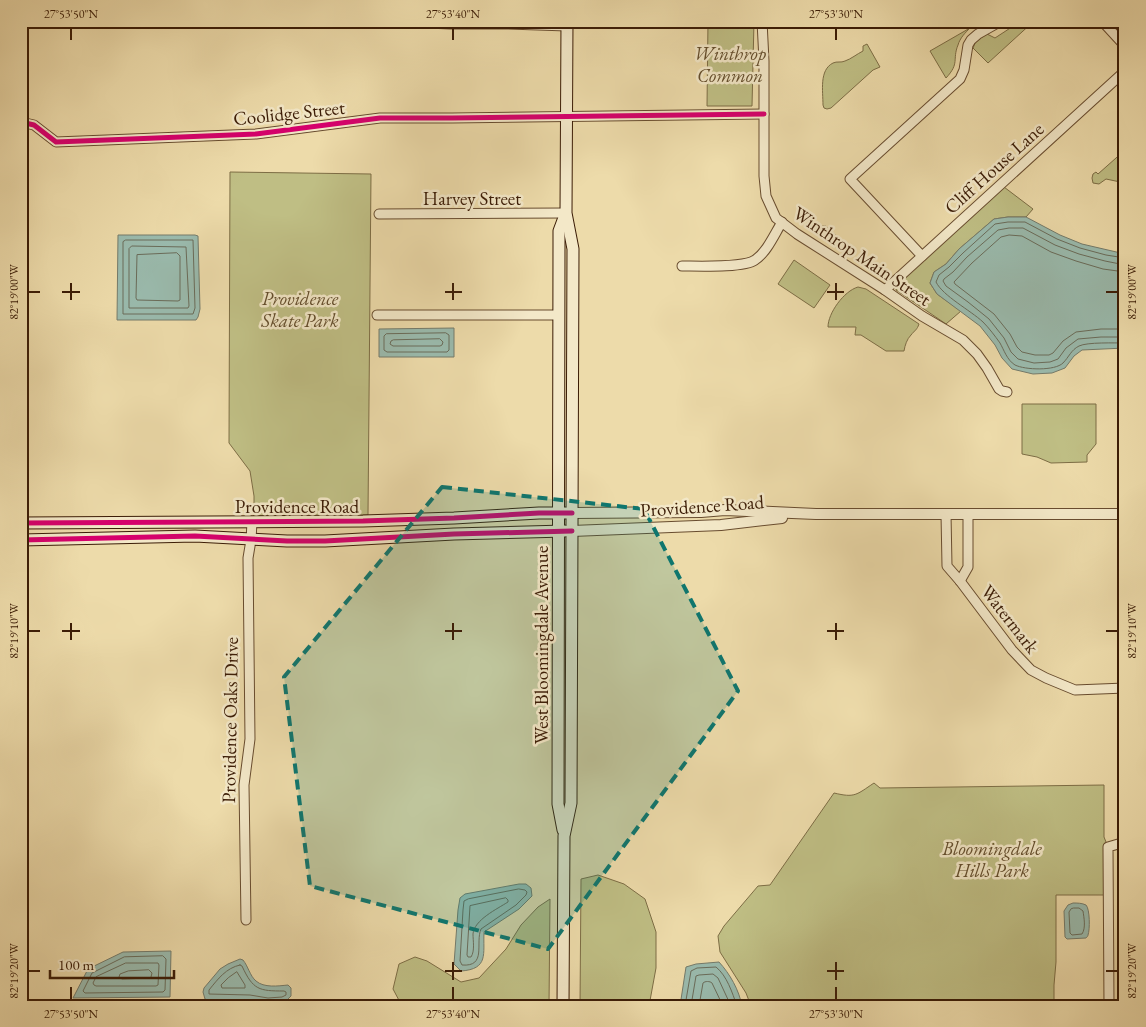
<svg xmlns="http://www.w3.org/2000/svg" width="1146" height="1027" viewBox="0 0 1146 1027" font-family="'EB Garamond',serif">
  <rect width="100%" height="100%" fill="#eddbaa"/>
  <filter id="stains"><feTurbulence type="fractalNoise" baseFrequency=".004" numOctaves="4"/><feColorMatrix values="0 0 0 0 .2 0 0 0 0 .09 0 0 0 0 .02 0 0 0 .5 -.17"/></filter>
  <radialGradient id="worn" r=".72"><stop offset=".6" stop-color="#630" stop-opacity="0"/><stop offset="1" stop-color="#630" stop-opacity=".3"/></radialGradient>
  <g fill="#bfbe84" stroke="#7d6d45">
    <polygon points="708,21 754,21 752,106 707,106"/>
    <polygon points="1021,21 1034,21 988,63 973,48 976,41 987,34 995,38"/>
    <path d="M970,28C965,33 960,38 958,45C952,60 960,63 946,78L930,51Z"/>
    <path d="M867,44L880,67L873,70L831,108L827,109L824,108L823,105C823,91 819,70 833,63C837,61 841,63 845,61C851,59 857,54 863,51V46Z"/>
    <polygon points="1125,150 1125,183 1106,179 1099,184 1093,183 1092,178 1093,174 1096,172 1098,174"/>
    <polygon points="230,172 371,174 368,515 254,517 254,496 250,471 229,443"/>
    <polygon points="1004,187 1033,209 1026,217 1008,217 994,219 959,249 946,264 934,272 930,283 937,294 961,311 946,324 896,290 897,285"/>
    <polygon points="823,226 826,226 854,253 849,256 846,254 818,235 819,227"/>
    <polygon points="794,260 830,285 814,308 778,284"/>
    <path d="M858,287L866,289L919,324C917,330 915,330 911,335C907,339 905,345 904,351H886L861,335H855L856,327H828C828,313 844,291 858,287Z"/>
    <polygon points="1022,404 1096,404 1096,444 1087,455 1087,462 1051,463 1037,457 1022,454"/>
    <path d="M874,783L880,788L1104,785V837L1108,847V895H1056V962L1054,985V1006H751L746,993L720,952L718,936L724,926L758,886L770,885L834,793C855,798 856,795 874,783Z"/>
    <polygon points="598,875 624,884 645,899 656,932 656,968 649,1006 580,1006 581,879"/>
    <polygon points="550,899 549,1006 402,1006 393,989 399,964 415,957 427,961 461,982 479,978 506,949 521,925 538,907"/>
  </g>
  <g fill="#9abbae" stroke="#747b6b">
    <polygon points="1008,217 1026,217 1060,235 1082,244 1125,254 1125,348 1082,350 1074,356 1065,368 1052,373 1033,374 1012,369 1002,358 995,345 980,326 937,294 930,283 934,272 946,264 959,249 994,219"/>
    <polygon points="118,235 195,235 198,236 200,309 198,317 196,320 117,320"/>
    <polygon points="454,328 454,357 379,357 379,329"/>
    <path d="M519,884H526L531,888L532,896L519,909L484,932C483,954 489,969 461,971L454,964L458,910L460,898L465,894Z"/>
    <path d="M1073,903C1077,903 1082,903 1086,905C1090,909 1090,930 1088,935C1088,936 1087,937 1086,938L1067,939L1065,937L1064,911L1068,905Z"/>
    <polygon points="171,951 170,997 73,998 88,969 123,952"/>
    <path d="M240,959L243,960C248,966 250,976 256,981C264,988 278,986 288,985L291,988V996L285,1002L267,1003L250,1000H207L205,999L203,992L204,988L220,969L228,964Z"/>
    <path d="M719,962C730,974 739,990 742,1006H680L686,967L696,964Z"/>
  </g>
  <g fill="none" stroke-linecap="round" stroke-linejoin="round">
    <g stroke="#6a6c5a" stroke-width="1">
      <polygon points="126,240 193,240 195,308 193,314 123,314 123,242"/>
      <polygon points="132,246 186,247 189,306 188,308 129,308 129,249"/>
      <polygon points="177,253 180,256 180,300 178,301 137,300 136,298 137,255"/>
      <path d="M1125,258L1106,255L1080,248L1057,239L1025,222H1008L995,224L963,253L949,267L939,275L936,282C943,296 970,310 983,322C989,328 995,336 1000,343C1004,350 1007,360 1015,365C1025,370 1055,371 1063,363C1069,357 1071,350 1079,346C1087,342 1115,343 1125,343"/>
      <polyline points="1125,265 1105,261 1079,254 1055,245 1023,228 1009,228 998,230 967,257 953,272 944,279 943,281 946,286 968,302 989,319 1004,338 1011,352 1018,359 1034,363 1050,362 1058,359 1066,348 1078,339 1101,337 1125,337"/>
      <polyline points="1125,272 1103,269 1076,261 1051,252 1022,236 1009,235 1001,237 972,263 954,282 955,284 994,314 1010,334 1017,347 1022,352 1035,355 1049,355 1053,353 1063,341 1076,332 1101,329 1125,329"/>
      <polygon points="446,333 449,335 449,350 447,352 387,352 384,350 384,336 386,334"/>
      <polygon points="440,339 443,342 442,345 440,346 393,346 390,344 391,341 393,340"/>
      <path d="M519,889L525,890L527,892L526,895L516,905L481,929C475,943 487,967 462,965L460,961L463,910L464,901L468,899Z"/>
      <path d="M506,898L508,900V902C497,909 474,920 473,934C473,941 475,951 471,957H468L467,955L470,906Z"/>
      <path d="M1074,908H1079L1083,911C1084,918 1086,928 1082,934L1072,935L1070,933L1069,912L1071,909Z"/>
      <polygon points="163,956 166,959 165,990 163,992 85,993 83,991 92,973 124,957"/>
      <polygon points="126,963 158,963 159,965 158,985 156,986 96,986 94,985 93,983 96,977"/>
      <path d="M240,965L242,966C253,990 259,991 284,991L286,992V995L282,997L268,998L250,995L209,994V990C218,979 226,968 240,965Z"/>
      <polygon points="149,970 152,973 151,977 150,978 122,979 119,977 120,974 128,971"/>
      <polygon points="237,972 245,985 245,988 222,988 221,985 228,978"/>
      <path d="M685,1006L691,971L697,968L716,967C727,976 732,992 737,1006"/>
      <polyline points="691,1006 696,976 699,975 713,974 718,978 731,1006"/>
      <path d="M699,1006L703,983C705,981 710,981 712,983L723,1006"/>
    </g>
    <defs>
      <g id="minor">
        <polyline points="384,21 450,24 508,24 567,26"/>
        <polyline points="762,21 764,61 764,176 766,196 776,218 797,234 885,290 922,316 963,340 977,354 987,368 999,389 1002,391 1007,392"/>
        <polyline points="1102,21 1125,46"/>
        <polyline points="21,122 34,125 56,142 256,134 380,118 452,118 764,114"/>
        <polyline points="379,214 566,213"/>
        <polyline points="922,256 850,179 960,79 964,70 968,45 971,40 978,34 1001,21"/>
        <path d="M682,266C697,266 744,268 755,260C767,252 774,235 782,222"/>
        <polyline points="885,290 1125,71"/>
        <polyline points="377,315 559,315"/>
        <polyline points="946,514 947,566 960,581 1012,650 1031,670 1046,678 1075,690 1125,688"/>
        <polyline points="960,581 968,567 968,514"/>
        <polyline points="246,920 244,785 250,739 248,558 251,540 252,522"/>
        <polyline points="1109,1006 1108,847 1125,842"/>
      </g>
      <g id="tertiary">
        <polyline points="572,513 701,512 725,510 816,514 1125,514"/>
        <polyline points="572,531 721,525 782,518"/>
      </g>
      <g id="secondary">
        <polyline points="21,523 363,521 454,518 539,513 566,513"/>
        <polyline points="21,540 195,536 287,541 325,541 454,534 565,531"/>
        <polyline points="563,830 558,804 559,245 559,231 565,215"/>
        <polyline points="563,1006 564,836 571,803 573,249 566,213 567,21"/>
      </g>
    </defs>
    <use href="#minor" stroke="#684c2f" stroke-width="11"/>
    <use href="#tertiary" stroke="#684c2f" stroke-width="12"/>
    <use href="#secondary" stroke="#3b1c06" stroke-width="13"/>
    <use href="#minor" stroke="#f3e8c8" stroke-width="9"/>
    <use href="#tertiary" stroke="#f3e8c8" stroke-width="10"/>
    <use href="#secondary" stroke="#f3e8c8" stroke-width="11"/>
    <defs>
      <g id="cycleway">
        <polyline points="21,122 34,125 56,142 256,134 380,118 452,118 764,114"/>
        <polyline points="21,523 363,521 454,518 539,513 572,513"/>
        <polyline points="21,540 195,536 287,541 325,541 454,534 572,531"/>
      </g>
    </defs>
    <use href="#cycleway" stroke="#f3e8c8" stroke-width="8"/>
    <use href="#cycleway" stroke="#d6006c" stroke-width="5"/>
  </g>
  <path fill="#0f766e" fill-opacity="0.2" stroke="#0f766e" stroke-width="4" stroke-dasharray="10 6" stroke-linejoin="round" d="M442,487L644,509L738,691L548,949L310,886L284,677Z"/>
  <path fill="none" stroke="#3b1c06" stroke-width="2" d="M71,28V40M453,28V40M836,28V40M71,283V300M453,283V300M836,283V300M28,292H40M62,292H80M445,292H462M827,292H844M1106,292H1118M71,623V640M453,623V640M836,623V640M28,631H40M62,631H80M445,631H462M827,631H844M1106,631H1118M453,962V980M836,962V980M28,971H40M445,971H462M827,971H844M1106,971H1118M71,987V1000M453,987V1000M836,987V1000"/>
  <g text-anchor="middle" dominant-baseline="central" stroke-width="5" stroke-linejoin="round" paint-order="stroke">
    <g font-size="19" font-style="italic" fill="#634d2c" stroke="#f3e8c8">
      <text x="730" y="53">Winthrop<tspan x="730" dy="22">Common</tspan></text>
      <text x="300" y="298">Providence<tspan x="300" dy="22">Skate Park</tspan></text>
      <text x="992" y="848">Bloomingdale<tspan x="992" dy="22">Hills Park</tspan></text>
    </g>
    <g font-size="19" fill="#3b1c06" stroke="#f3e8c8">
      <text transform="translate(289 113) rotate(-6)">Coolidge Street</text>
      <text transform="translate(994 168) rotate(-42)">Cliff House Lane</text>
      <text x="472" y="198">Harvey Street</text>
      <text transform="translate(862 256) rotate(34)">Winthrop Main Street</text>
      <text x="297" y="506">Providence Road</text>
      <text transform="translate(702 506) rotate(-4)">Providence Road</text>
      <text transform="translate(1010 619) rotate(52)">Watermark</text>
      <text transform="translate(541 645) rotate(-90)">West Bloomingdale Avenue</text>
      <text transform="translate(230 720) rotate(-89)">Providence Oaks Drive</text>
    </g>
  </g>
  <rect width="1146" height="1027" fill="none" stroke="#eddbaa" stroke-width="55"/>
  <path d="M50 970v8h124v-8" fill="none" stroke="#3b1c06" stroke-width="2.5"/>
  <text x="58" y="970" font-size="15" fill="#3b1c06" stroke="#f3e8c8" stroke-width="4" paint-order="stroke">100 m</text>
  <rect x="28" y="28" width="1090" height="972" fill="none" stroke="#3b1c06" stroke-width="2"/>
  <g font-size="12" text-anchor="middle" fill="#3b1c06">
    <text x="71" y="18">27°53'50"N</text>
    <text x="453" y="18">27°53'40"N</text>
    <text x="836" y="18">27°53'30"N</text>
    <text transform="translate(1132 292) rotate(-90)" y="4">82°19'00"W</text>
    <text transform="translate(14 292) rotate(-90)" y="4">82°19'00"W</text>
    <text transform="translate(1132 631) rotate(-90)" y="4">82°19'10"W</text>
    <text transform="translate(14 631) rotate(-90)" y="4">82°19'10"W</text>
    <text transform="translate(1132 971) rotate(-90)" y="4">82°19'20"W</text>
    <text transform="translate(14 971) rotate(-90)" y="4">82°19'20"W</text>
    <text x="71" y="1018">27°53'50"N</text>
    <text x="453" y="1018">27°53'40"N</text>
    <text x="836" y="1018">27°53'30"N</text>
  </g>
  <rect width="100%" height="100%" filter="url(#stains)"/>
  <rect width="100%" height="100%" fill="url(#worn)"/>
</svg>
